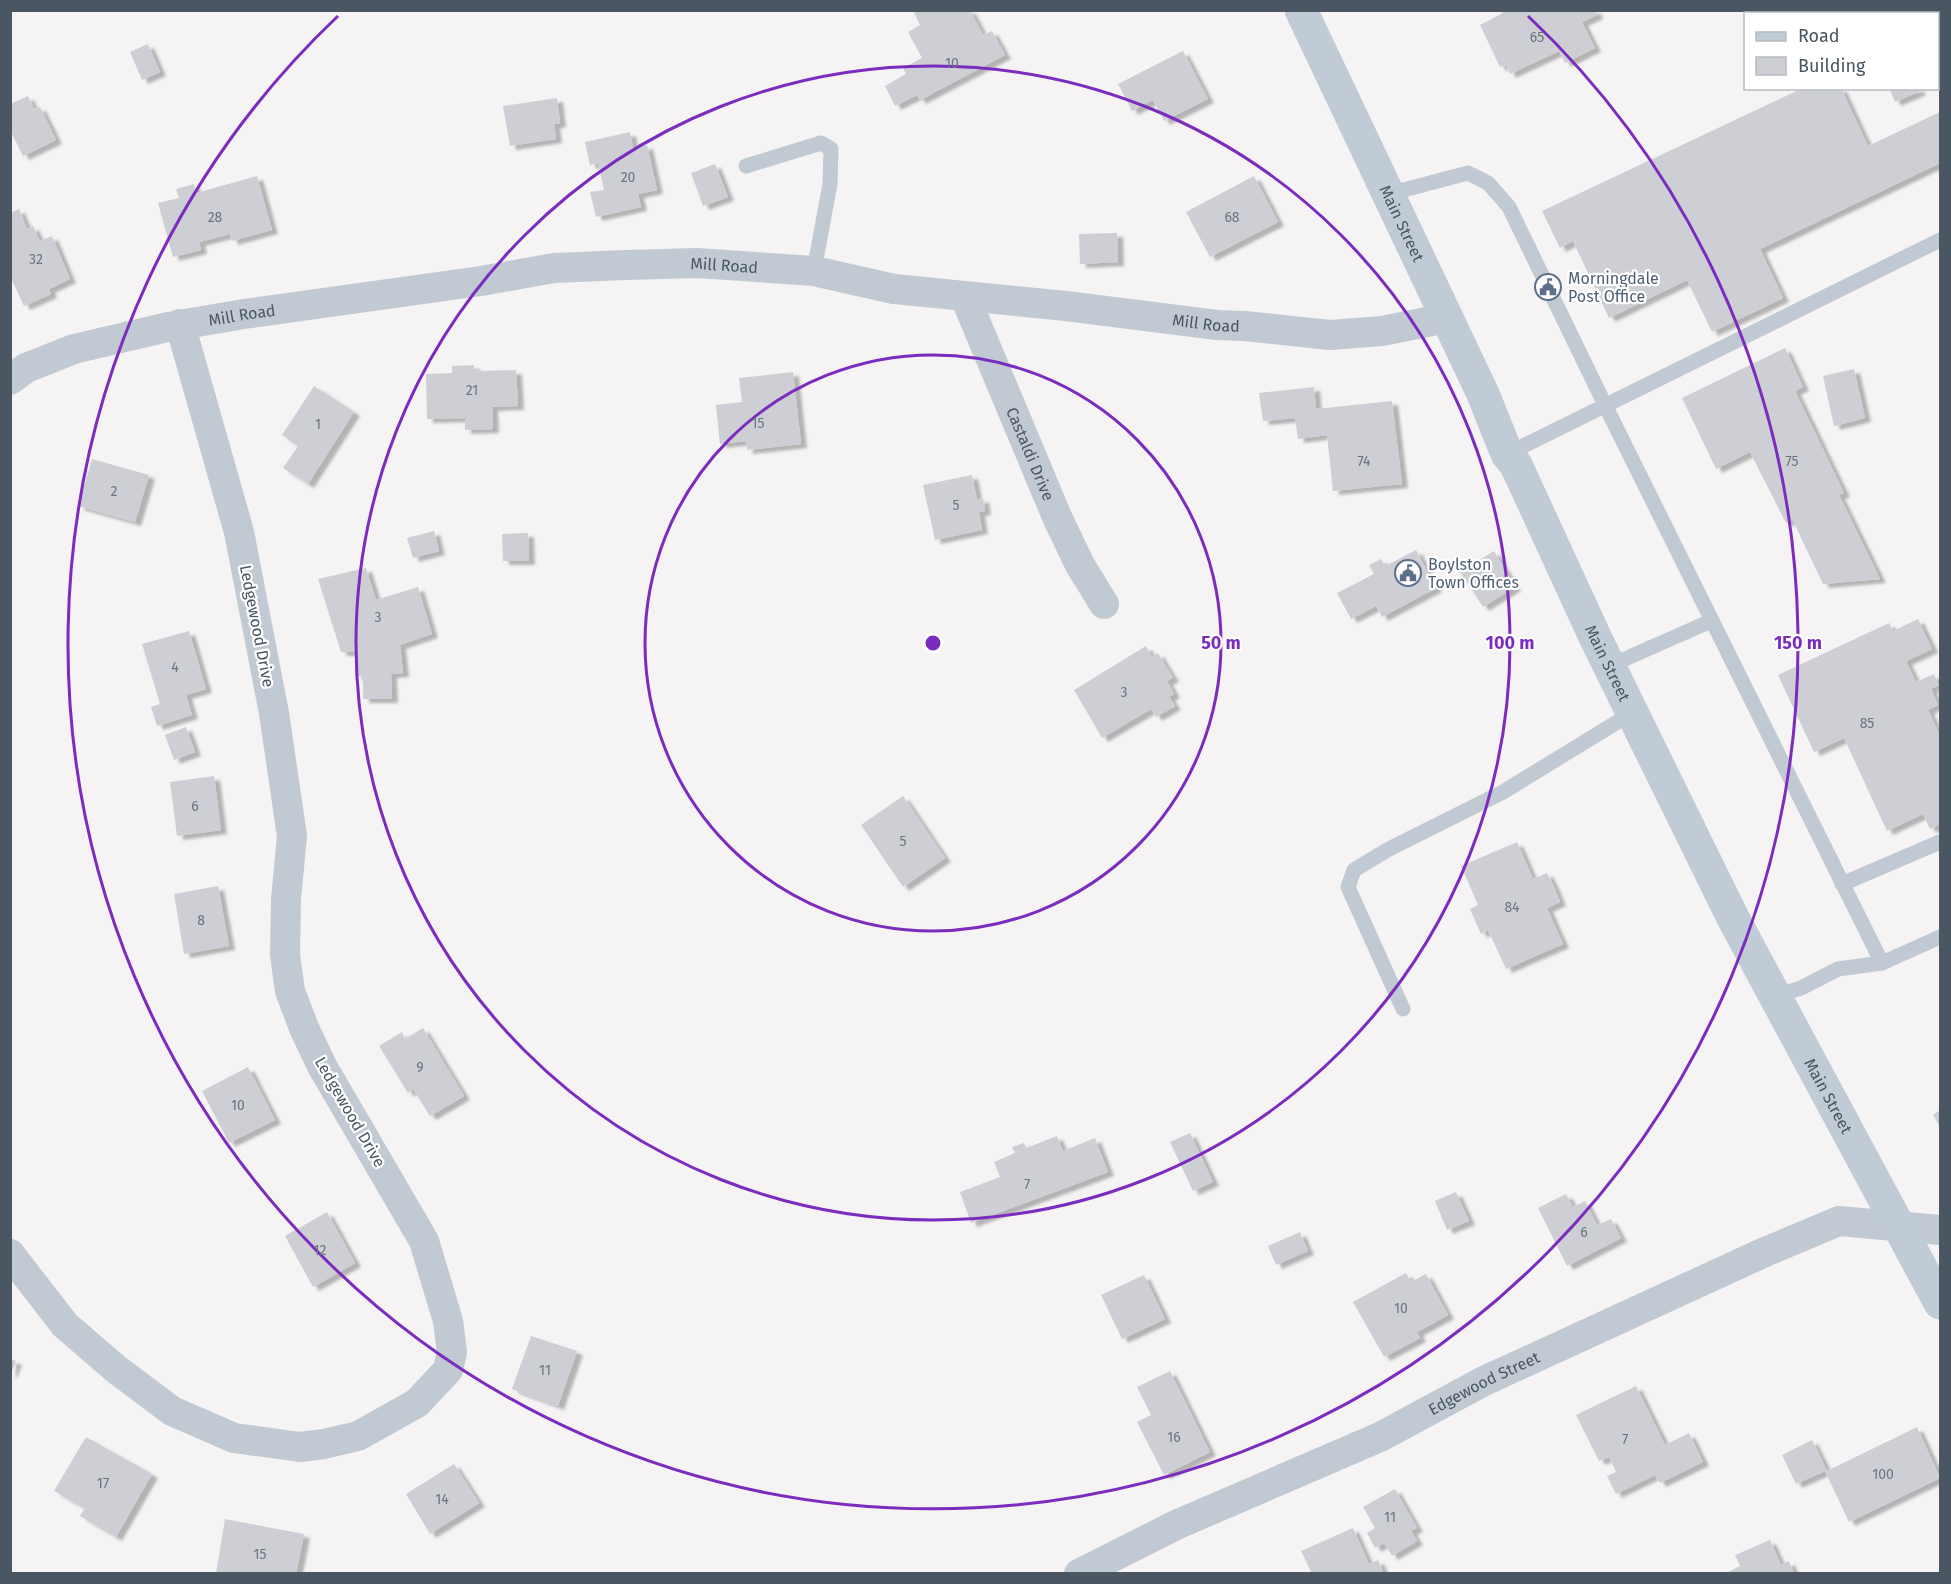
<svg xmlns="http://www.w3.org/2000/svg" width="1951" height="1584" viewBox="0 0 1951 1584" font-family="'Fira Sans',sans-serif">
  <defs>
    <filter id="shadow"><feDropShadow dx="6" dy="4" stdDeviation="1.5" flood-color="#0004"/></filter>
  </defs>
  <rect width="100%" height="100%" fill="#f5f3f3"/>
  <g fill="#cdcfd5" filter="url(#shadow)">
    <polygon points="913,10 970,10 983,35 992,31 1005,55 920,100 917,95 895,106 885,86 906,74 903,68 922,58 908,32 920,25"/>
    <polygon points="1502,10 1595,10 1597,15 1582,22 1595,48 1565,63 1559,51 1510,74 1506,65 1500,67 1480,25 1503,13"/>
    <polygon points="1940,23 1940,81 1938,83 1938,24"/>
    <polygon points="148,44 160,72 142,80 130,52"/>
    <polygon points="1183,51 1208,99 1164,121 1153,100 1132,111 1118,84"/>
    <polygon points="1803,88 1841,88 1868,146 1940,112 1940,163 1760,249 1783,298 1712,332 1687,280 1609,318 1573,241 1560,248 1542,211"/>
    <polygon points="1889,88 1919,88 1920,91 1895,102"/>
    <polygon points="28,96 34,109 40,107 56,140 23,156 10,130 10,122 13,121 10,116 10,104"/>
    <polygon points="557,98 560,123 554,124 556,139 510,146 503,106"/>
    <polygon points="630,132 633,148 647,145 657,190 638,194 641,207 596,217 590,192 604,190 598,163 590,165 585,142"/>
    <polygon points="715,164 728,197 703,206 691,173"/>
    <polygon points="257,176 272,230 232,241 230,234 199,242 201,250 173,257 158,203 179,198 176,189 194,184 196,193"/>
    <polygon points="1254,176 1278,222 1210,257 1186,212"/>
    <polygon points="19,209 27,229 33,226 40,241 52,236 70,279 49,289 51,294 24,306 10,276 10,213"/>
    <polygon points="1117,233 1118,262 1080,264 1079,234"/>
    <polygon points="1785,348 1803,387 1795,391 1844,493 1839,495 1880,579 1823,584 1792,519 1786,523 1750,452 1716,469 1682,398"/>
    <polygon points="474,365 474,371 516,370 518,406 492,407 493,429 465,430 465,418 427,419 426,374 452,373 452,366"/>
    <polygon points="1854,369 1865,418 1834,426 1823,376"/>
    <polygon points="793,372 801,444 747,450 746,441 720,444 716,405 742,402 739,378"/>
    <polygon points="314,386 354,412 308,484 283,468 298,446 282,435"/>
    <polygon points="1314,387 1316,409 1392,401 1402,484 1333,491 1327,435 1298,439 1295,418 1263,421 1259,393"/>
    <polygon points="92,459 149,475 135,522 78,506"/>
    <polygon points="972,475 977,500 983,498 985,511 979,512 982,530 935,540 923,485"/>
    <polygon points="434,531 439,551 413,558 407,538"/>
    <polygon points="528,533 529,561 503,561 502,534"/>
    <polygon points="1416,550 1436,588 1382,617 1376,606 1351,619 1337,593 1374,574 1369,565 1381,559 1385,566"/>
    <polygon points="1494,551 1515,587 1483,607 1460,572"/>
    <polygon points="366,568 376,600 418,587 432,634 400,645 403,673 391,674 392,699 363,699 363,676 356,676 356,652 341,652 318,579"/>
    <polygon points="1918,619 1932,649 1906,661 1916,682 1934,674 1939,685 1931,689 1938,705 1928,710 1940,736 1940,824 1930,829 1923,814 1887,831 1844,738 1814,752 1778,675 1889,623 1893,631"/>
    <polygon points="189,631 206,689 186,695 192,715 157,726 151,707 160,704 142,644"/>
    <polygon points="1146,646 1152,657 1158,653 1173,678 1167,681 1174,694 1169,697 1175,706 1156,717 1151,709 1102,738 1074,690"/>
    <polygon points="186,727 195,752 174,760 165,735"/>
    <polygon points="214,776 221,830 177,836 170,782"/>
    <polygon points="903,796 945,858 903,887 861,825"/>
    <polygon points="1517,842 1533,879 1547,873 1554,887 1560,902 1547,908 1563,944 1506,969 1488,930 1481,934 1470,909 1478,905 1461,866"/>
    <polygon points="218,886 229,946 184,954 174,894"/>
    <polygon points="423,1028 464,1096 430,1116 413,1089 408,1093 379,1046 402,1032 405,1039"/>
    <polygon points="248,1067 275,1120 229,1143 202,1091"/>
    <polygon points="1940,1110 1940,1127 1933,1115"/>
    <polygon points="1190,1133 1213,1182 1193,1191 1170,1142"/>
    <polygon points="1057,1136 1063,1151 1095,1138 1108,1172 971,1223 960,1192 1000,1177 994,1162 1015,1153 1012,1147 1024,1143 1026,1148"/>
    <polygon points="1456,1192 1469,1221 1447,1230 1435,1201"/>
    <polygon points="1566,1194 1573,1207 1585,1201 1597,1225 1611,1219 1621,1238 1567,1266 1538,1208"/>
    <polygon points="327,1212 355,1263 313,1287 285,1236"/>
    <polygon points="1300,1232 1308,1251 1276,1265 1268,1246"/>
    <polygon points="1406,1273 1411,1282 1426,1274 1448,1315 1417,1332 1420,1338 1384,1357 1353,1302"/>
    <polygon points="1144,1275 1165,1319 1122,1339 1101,1295"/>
    <polygon points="531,1336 577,1351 558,1406 512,1389"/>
    <polygon points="10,1359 16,1361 11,1374 10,1374"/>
    <polygon points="1170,1371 1210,1452 1164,1475 1137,1422 1151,1415 1137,1387"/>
    <polygon points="1636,1386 1665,1445 1689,1433 1703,1462 1660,1483 1655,1475 1616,1494 1607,1476 1616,1472 1609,1457 1599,1461 1576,1415"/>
    <polygon points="1917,1427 1940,1478 1849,1522 1825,1471 1796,1484 1782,1455 1812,1440 1827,1471"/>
    <polygon points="86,1437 152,1474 116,1537 80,1516 85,1508 54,1491"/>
    <polygon points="454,1464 479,1503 430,1534 406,1494"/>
    <polygon points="1395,1489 1417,1528 1411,1531 1417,1541 1392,1556 1384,1543 1375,1548 1367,1533 1375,1528 1363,1507"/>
    <polygon points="225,1519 304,1534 296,1574 216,1574"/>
    <polygon points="1353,1528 1369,1564 1378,1560 1383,1571 1378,1574 1312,1574 1301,1551"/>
    <polygon points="1770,1540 1781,1565 1789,1561 1794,1574 1724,1574 1740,1566 1735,1555"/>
  </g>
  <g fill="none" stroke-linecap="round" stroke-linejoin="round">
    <g stroke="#c1cad2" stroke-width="15">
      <polyline points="746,166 821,143 831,149 830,184 814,271"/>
      <polyline points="1388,194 1468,173 1488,183 1509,207 1605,405 1882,963 1838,969 1801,988 1775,996"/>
      <polyline points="1507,454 1940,240"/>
      <polyline points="1609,666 1711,621"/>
      <polyline points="1842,884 1940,842"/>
      <polyline points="1882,963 1940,937"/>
      <polyline points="1403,1009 1348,887 1354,870 1389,849 1503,792 1632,713"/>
    </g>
    <g stroke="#c1cad2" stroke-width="30">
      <path id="s1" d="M965,297L1057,517L1080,565L1104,604"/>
      <path id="s2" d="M10,380L26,368L74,349L168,327L244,314L481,281L554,268L626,265L697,263L814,271L894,289L1066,306L1217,325L1245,326L1330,335L1382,331L1447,318"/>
      <polyline points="10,1254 65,1325 116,1369 172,1411 234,1438 300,1447 324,1444 358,1436 417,1403 448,1370 452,1352 448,1321 424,1241 322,1066 304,1028 290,991 285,955 286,899 292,836 274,713 239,532 180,324"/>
      <path id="s3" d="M1079,1574L1176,1525L1380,1437L1484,1381L1765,1252L1839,1221L1940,1230"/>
    </g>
    <path stroke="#c1cbd6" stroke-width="33" id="s4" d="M1301,10L1483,394L1507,454L1516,465L1596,639L1733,918L1940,1303"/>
  </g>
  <g fill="none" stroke="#7b2cbf" stroke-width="3">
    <circle cx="933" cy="643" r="288"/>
    <circle cx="933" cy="643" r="577"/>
    <path d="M1528 16A865 865 0 1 1 338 16"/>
  </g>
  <defs>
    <symbol id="civic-ring" viewBox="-11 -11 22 22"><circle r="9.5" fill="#fff" stroke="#5c6f8a" stroke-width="1.5"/><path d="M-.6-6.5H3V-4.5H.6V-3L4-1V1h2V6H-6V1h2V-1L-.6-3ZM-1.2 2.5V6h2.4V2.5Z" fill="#5c6f8a"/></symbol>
  </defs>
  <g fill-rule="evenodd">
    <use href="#civic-ring" x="1533" y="272" width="30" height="30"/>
    <use href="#civic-ring" x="1393" y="558" width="30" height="30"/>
  </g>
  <g text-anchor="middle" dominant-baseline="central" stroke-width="4.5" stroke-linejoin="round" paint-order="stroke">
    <g font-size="14" fill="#6b747e">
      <text x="1537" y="37">65</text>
      <text x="952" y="63">10</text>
      <text x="628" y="177">20</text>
      <text x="215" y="217">28</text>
      <text x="1232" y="217">68</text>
      <text x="36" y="259">32</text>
      <text x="472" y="390">21</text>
      <text x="758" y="423">15</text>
      <text x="318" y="424">1</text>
      <text x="1364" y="461">74</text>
      <text x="1792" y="461">75</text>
      <text x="114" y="491">2</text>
      <text x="956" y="505">5</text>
      <text x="378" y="617">3</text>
      <text x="175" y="667">4</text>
      <text x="1124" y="692">3</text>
      <text x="1867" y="723">85</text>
      <text x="195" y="806">6</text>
      <text x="903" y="841">5</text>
      <text x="1512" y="907">84</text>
      <text x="201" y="920">8</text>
      <text x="420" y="1067">9</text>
      <text x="238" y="1105">10</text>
      <text x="1027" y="1184">7</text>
      <text x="1584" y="1232">6</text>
      <text x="320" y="1250">12</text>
      <text x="1401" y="1308">10</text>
      <text x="545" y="1370">11</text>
      <text x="1174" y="1437">16</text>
      <text x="1625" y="1439">7</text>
      <text x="1883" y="1474">100</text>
      <text x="103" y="1483">17</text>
      <text x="442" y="1499">14</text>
      <text x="1390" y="1517">11</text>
      <text x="260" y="1554">15</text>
    </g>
    <g font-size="16" fill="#4a5661" stroke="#fff">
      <text stroke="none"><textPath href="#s4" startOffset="236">Main Street</textPath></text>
      <text stroke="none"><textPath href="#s2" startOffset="729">Mill Road</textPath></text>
      <text stroke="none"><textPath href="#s2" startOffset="243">Mill Road</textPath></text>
      <text stroke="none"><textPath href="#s2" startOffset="1215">Mill Road</textPath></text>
      <text stroke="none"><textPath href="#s1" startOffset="170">Castaldi Drive</textPath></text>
      <text transform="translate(257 626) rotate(79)">Ledgewood Drive</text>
      <text stroke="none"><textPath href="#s4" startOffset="722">Main Street</textPath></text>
      <text stroke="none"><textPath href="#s4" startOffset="1208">Main Street</textPath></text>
      <text transform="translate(350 1112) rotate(60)">Ledgewood Drive</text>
      <text stroke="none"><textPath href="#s3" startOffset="448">Edgewood Street</textPath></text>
    </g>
    <g font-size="16" fill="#4e5e75" stroke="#fff" text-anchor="start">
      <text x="1568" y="278">Morningdale<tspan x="1568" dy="18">Post Office</tspan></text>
      <text x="1428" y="564">Boylston<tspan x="1428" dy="18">Town Offices</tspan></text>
    </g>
  </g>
  <circle cx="933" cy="643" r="9" fill="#7b2cbf" stroke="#fff" stroke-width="3"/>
  <g font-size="18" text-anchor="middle" font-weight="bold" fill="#7b2cbf" stroke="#fff" stroke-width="4.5" stroke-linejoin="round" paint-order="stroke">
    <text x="1221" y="649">50 m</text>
    <text x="1510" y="649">100 m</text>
    <text x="1798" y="649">150 m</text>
  </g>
  <rect width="1951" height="1584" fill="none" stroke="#4a5661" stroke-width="24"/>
  <rect x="1744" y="12" width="195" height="78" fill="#ffffff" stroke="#b7bbc0" stroke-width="1.5"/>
  <rect x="1756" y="32" width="30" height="9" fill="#c1cbd6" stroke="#b7bbc0" stroke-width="1.5"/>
  <text x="1798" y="42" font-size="18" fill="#4a5661">Road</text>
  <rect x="1756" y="57" width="30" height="18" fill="#cdcfd5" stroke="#b7bbc0" stroke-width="1.5"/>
  <text x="1798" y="72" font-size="18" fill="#4a5661">Building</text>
</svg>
